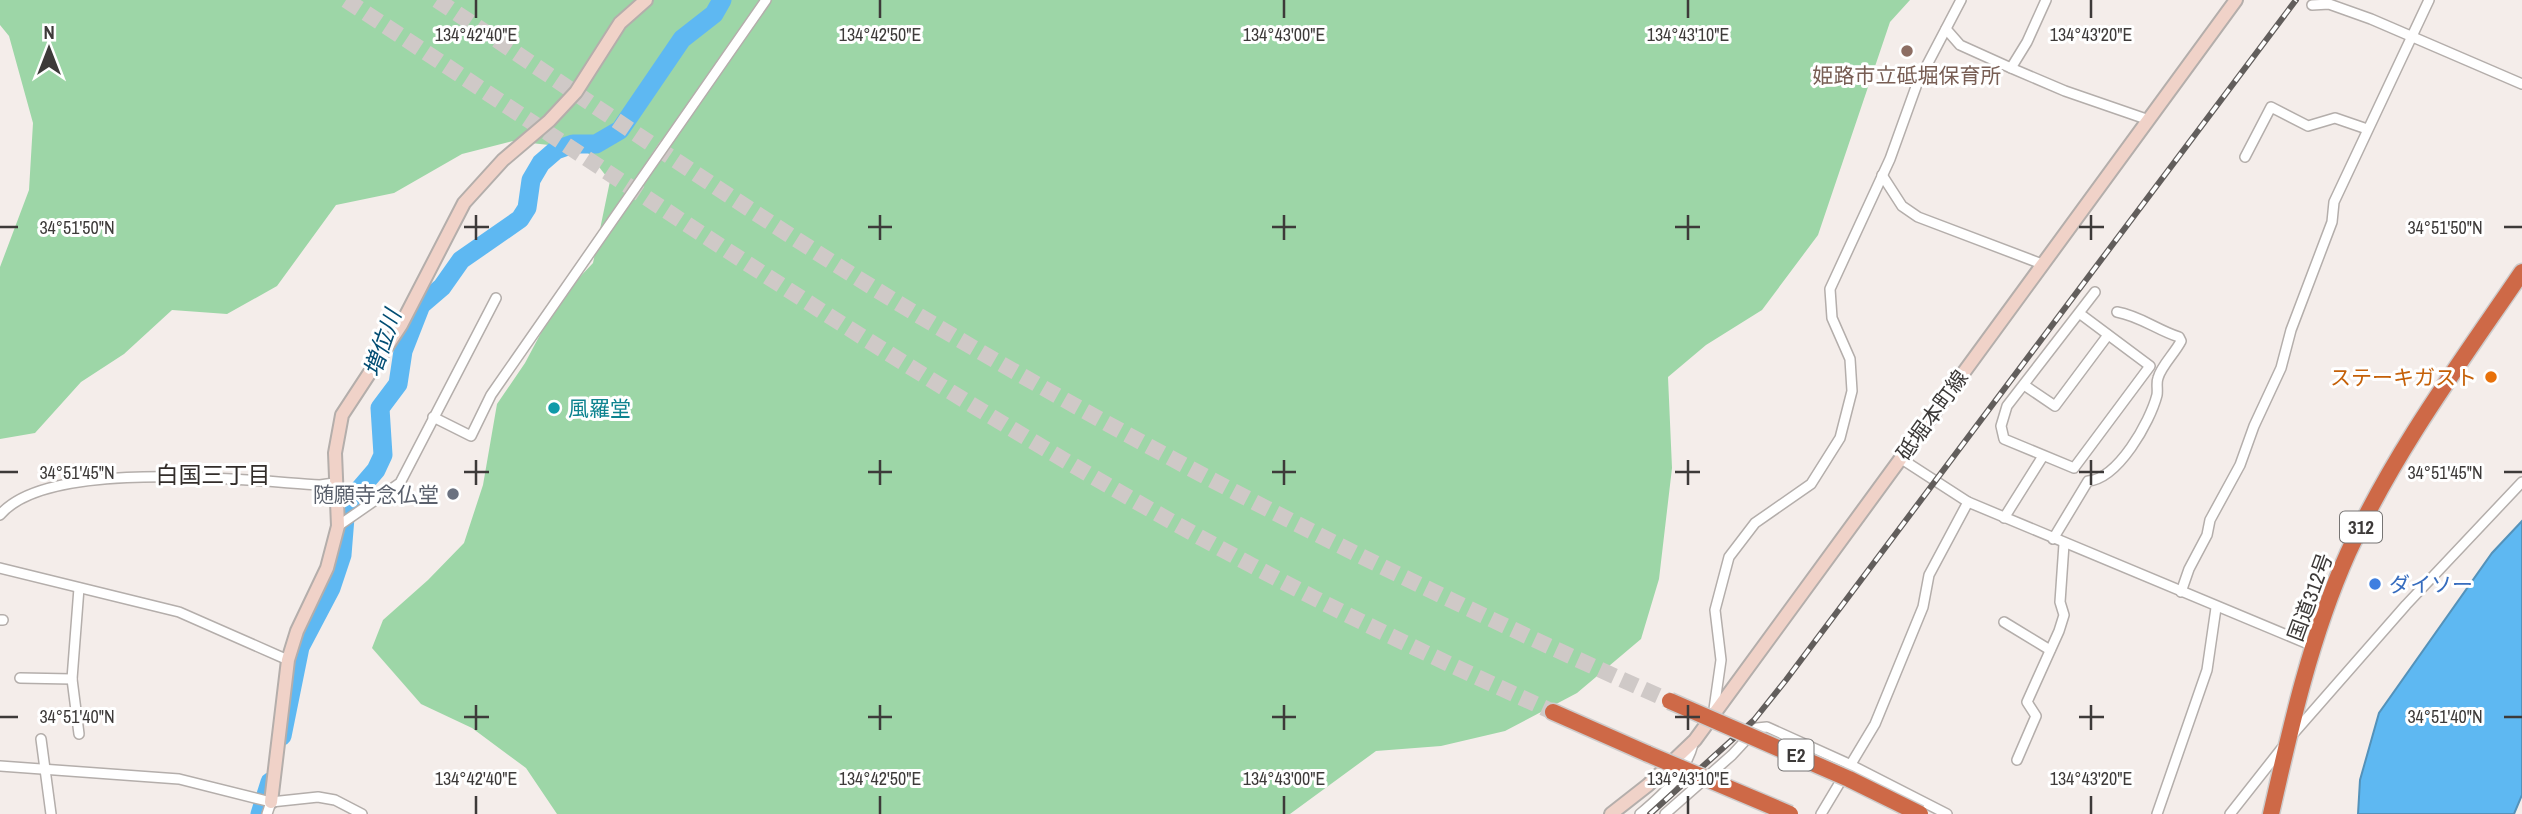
<svg xmlns="http://www.w3.org/2000/svg" width="2522" height="814" viewBox="0 0 2522 814" font-family="'Archivo Narrow','Noto Sans JP',sans-serif">
  <rect width="100%" height="100%" fill="#f4edea"/>
  <polygon fill="#9dd6a7" points="0,0 1910,0 1890,22 1818,235 1762,310 1706,345 1668,377 1672,468 1659,579 1641,639 1577,693 1505,731 1441,746 1376,751 1290,814 557,814 526,768 472,728 421,704 372,648 383,620 428,580 464,543 483,485 497,404 525,363 559,299 593,263 610,181 585,149 513,141 462,154 394,193 336,205 277,286 227,314 172,310 124,354 81,382 35,433 0,439 0,267 29,190 33,123 9,36 0,25"/>
  <polygon fill="#5eb8f2" stroke="#5492ba" stroke-width="2" points="2522,521 2522,795 2514,814 2358,814 2360,780 2379,713 2492,553"/>
  <g fill="none" stroke-linecap="round" stroke-linejoin="round">
    <g stroke="#5eb8f2" stroke-width="19">
      <polyline points="282,736 300,647 331,588 342,555 346,505 376,470 383,455 380,408 398,384 403,351 421,305 442,287 461,260 520,219 527,208 531,180 541,163 556,150 573,144 596,144 620,130 682,39 714,14 722,0"/>
      <polyline points="260,814 270,782"/>
    </g>
    <g stroke="#cfc9c7" stroke-width="16" stroke-dasharray="16 8" stroke-linecap="butt">
      <path d="M346,0C666,209 983,429 1324,603C1399,641 1476,677 1553,712"/>
      <path d="M437,0C601,109 763,223 933,324C1171,465 1417,589 1670,701"/>
    </g>
    <defs>
      <g id="street">
        <polyline points="2312,5 2329,4 2371,19 2522,84"/>
        <polyline points="1946,29 1960,45 2011,68 2065,91 2149,120"/>
        <polyline points="2011,68 2027,42 2046,0"/>
        <polyline points="2245,157 2271,107 2308,126 2335,118 2367,129"/>
        <polyline points="1882,175 1902,206 1918,217 2042,264"/>
        <polyline points="2079,313 2150,366 2074,468 2004,439 2001,426 2007,406 2095,292"/>
        <polyline points="2024,385 2055,406 2108,335"/>
        <polyline points="433,417 471,436 491,395 766,0"/>
        <polyline points="1900,458 1968,502 2313,646"/>
        <path d="M0,515C48,457 249,481 320,485L334,483"/>
        <polyline points="2004,518 2043,456"/>
        <polyline points="338,526 400,483 496,298"/>
        <path d="M2053,539L2088,481C2118,479 2150,422 2157,395C2158,389 2156,383 2158,378C2161,366 2175,353 2181,341L2179,337C2157,330 2140,316 2117,312"/>
        <polyline points="0,568 179,612 288,660"/>
        <polyline points="79,588 72,679 79,734"/>
        <polyline points="2181,592 2189,569 2207,535 2210,520 2240,465 2254,426 2281,368 2291,330 2332,222 2334,202 2429,0"/>
        <polyline points="0,620 3,620"/>
        <polyline points="2004,622 2050,650"/>
        <polyline points="20,678 72,679"/>
        <polyline points="1714,709 1721,660 1715,610 1729,557 1755,523 1811,484 1840,438 1852,391 1850,359 1832,318 1830,289 1890,159 1917,84 1961,0"/>
        <polyline points="2293,734 2406,605 2522,482"/>
        <polyline points="41,739 51,814"/>
        <polyline points="2017,760 2036,716 2027,702 2059,631 2064,615 2060,602 2064,544"/>
        <polyline points="0,766 179,779 271,802 318,797 335,800 362,814"/>
        <polyline points="267,814 271,802"/>
        <path d="M1640,814C1666,792 1685,775 1694,741"/>
        <polyline points="1665,814 1732,755 1757,728 1767,727 1849,764 1947,814"/>
        <polyline points="1821,814 1875,724 1923,607 1929,575 1968,502"/>
        <polyline points="2157,814 2207,670 2216,608"/>
        <polyline points="2230,814 2282,748"/>
      </g>
      <g id="secondary">
        <polyline points="271,802 288,660 297,631 327,568 338,526 335,453 342,415 401,325 464,203 503,160 549,121 576,92 620,23 646,0"/>
        <polyline points="1611,814 1648,785 1695,740 2236,0"/>
      </g>
      <g id="highway">
        <polyline points="1553,712 1648,754"/>
        <path d="M2271,814C2291,725 2311,636 2348,553C2394,452 2460,363 2522,272"/>
      </g>
    </defs>
    <use href="#street" stroke="#b4aeab" stroke-width="12"/>
    <use href="#secondary" stroke="#b4aeab" stroke-width="16"/>
    <use href="#highway" stroke="#cdcccc" stroke-width="19"/>
    <use href="#street" stroke="#fff" stroke-width="9"/>
    <use href="#secondary" stroke="#f0d2c8" stroke-width="12"/>
    <use href="#highway" stroke="#ce6947" stroke-width="16"/>
    <defs>
      <polyline id="rail" points="1650,814 1754,720 1786,680 2296,0"/>
    </defs>
    <use href="#rail" stroke="#625e5c" stroke-width="6"/>
    <use href="#rail" stroke="#fff" stroke-width="3.5" stroke-dasharray="10" stroke-linecap="butt"/>
    <defs>
      <g id="highway-bridge">
        <polyline points="1670,701 1849,779 1920,814"/>
        <polyline points="1648,754 1790,814"/>
      </g>
    </defs>
    <use href="#highway-bridge" stroke="#cdcccc" stroke-width="19" stroke-linecap="butt"/>
    <use href="#highway-bridge" stroke="#ce6947" stroke-width="16"/>
  </g>
  <path fill="none" stroke="#3d3a39" stroke-width="2.5" d="M476,0V18M880,0V18M1284,0V18M1688,0V18M2091,0V18M476,215V240M880,215V240M1284,215V240M1688,215V240M2091,215V240M0,227H18M464,227H489M868,227H892M1272,227H1296M1675,227H1700M2079,227H2104M2504,227H2522M476,460V485M880,460V485M1284,460V485M1688,460V485M2091,460V485M0,472H18M464,472H489M868,472H892M1272,472H1296M1675,472H1700M2079,472H2104M2504,472H2522M476,705V730M880,705V730M1284,705V730M1688,705V730M2091,705V730M0,717H18M464,717H489M868,717H892M1272,717H1296M1675,717H1700M2079,717H2104M2504,717H2522M476,796V814M880,796V814M1284,796V814M1688,796V814M2091,796V814"/>
  <circle fill="#8d6e63" stroke="#fff" stroke-width="2.5" cx="1907" cy="51" r="7"/>
  <circle fill="#e8710a" stroke="#fff" stroke-width="2.5" cx="2491" cy="377" r="7"/>
  <circle fill="#0f9aa8" stroke="#fff" stroke-width="2.5" cx="554" cy="408" r="7"/>
  <circle fill="#6b7280" stroke="#fff" stroke-width="2.5" cx="453" cy="494" r="7"/>
  <circle fill="#3f7fe0" stroke="#fff" stroke-width="2.5" cx="2375" cy="584" r="7"/>
  <g text-anchor="middle" dominant-baseline="central" stroke-width="6" stroke-linejoin="round" paint-order="stroke">
    <g fill="#fff" stroke="#777574" stroke-width="2">
      <rect x="2340" y="511.5" width="42" height="31" rx="5"/>
      <rect x="1778.5" y="739.5" width="35" height="31" rx="5"/>
    </g>
    <g font-size="19" font-weight="bold" fill="#3d3a39">
      <text x="2361" y="527">312</text>
      <text x="1796" y="755">E2</text>
    </g>
    <g font-size="21" fill="#785e54" stroke="#fff">
      <text x="1907" y="75">姫路市立砥堀保育所</text>
    </g>
    <g font-size="21" fill="#c56008" stroke="#fff" text-anchor="end">
      <text x="2477" y="377">ステーキガスト</text>
    </g>
    <g font-size="21" fill="#0d838f" stroke="#fff" text-anchor="start">
      <text x="568" y="408">風羅堂</text>
    </g>
    <g font-size="21" fill="#3d3a39" stroke="#fff">
      <text transform="translate(1932 415) rotate(-54)">砥堀本町線</text>
      <text transform="translate(2310 597) rotate(-70)">国道312号</text>
    </g>
    <g font-size="21" fill="#5b616d" stroke="#fff" text-anchor="end">
      <text x="439" y="494">随願寺念仏堂</text>
    </g>
    <g font-size="21" fill="#366cbe" stroke="#fff" text-anchor="start">
      <text x="2389" y="584">ダイソー</text>
    </g>
    <g font-size="23" font-style="italic" fill="#024d73" stroke="#fff">
      <text transform="translate(382 343) rotate(-71)">増位川</text>
    </g>
    <g font-size="23" fill="#322d2a" stroke="#fff">
      <text x="213" y="474">白国三丁目</text>
    </g>
  </g>
  <g font-size="18" text-anchor="middle" fill="#3d3a39" stroke="#fff" stroke-width="6" stroke-linejoin="round" paint-order="stroke">
    <text x="476" y="41">134°42'40"E</text>
    <text x="880" y="41">134°42'50"E</text>
    <text x="1284" y="41">134°43'00"E</text>
    <text x="1688" y="41">134°43'10"E</text>
    <text x="2091" y="41">134°43'20"E</text>
    <text x="77" y="234">34°51'50"N</text>
    <text x="2445" y="234">34°51'50"N</text>
    <text x="77" y="479">34°51'45"N</text>
    <text x="2445" y="479">34°51'45"N</text>
    <text x="77" y="723">34°51'40"N</text>
    <text x="2445" y="723">34°51'40"N</text>
    <text x="476" y="785">134°42'40"E</text>
    <text x="880" y="785">134°42'50"E</text>
    <text x="1284" y="785">134°43'00"E</text>
    <text x="1688" y="785">134°43'10"E</text>
    <text x="2091" y="785">134°43'20"E</text>
  </g>
  <g transform="translate(49 49)" stroke="#ffffff" stroke-width="5" paint-order="stroke">
  <path d="M0-5L12 26L0 18L-12 26Z" fill="#3d3a39"/>
  <text y="-10" font-size="19" font-weight="bold" text-anchor="middle" fill="#3d3a39">N</text>
  </g>
</svg>
